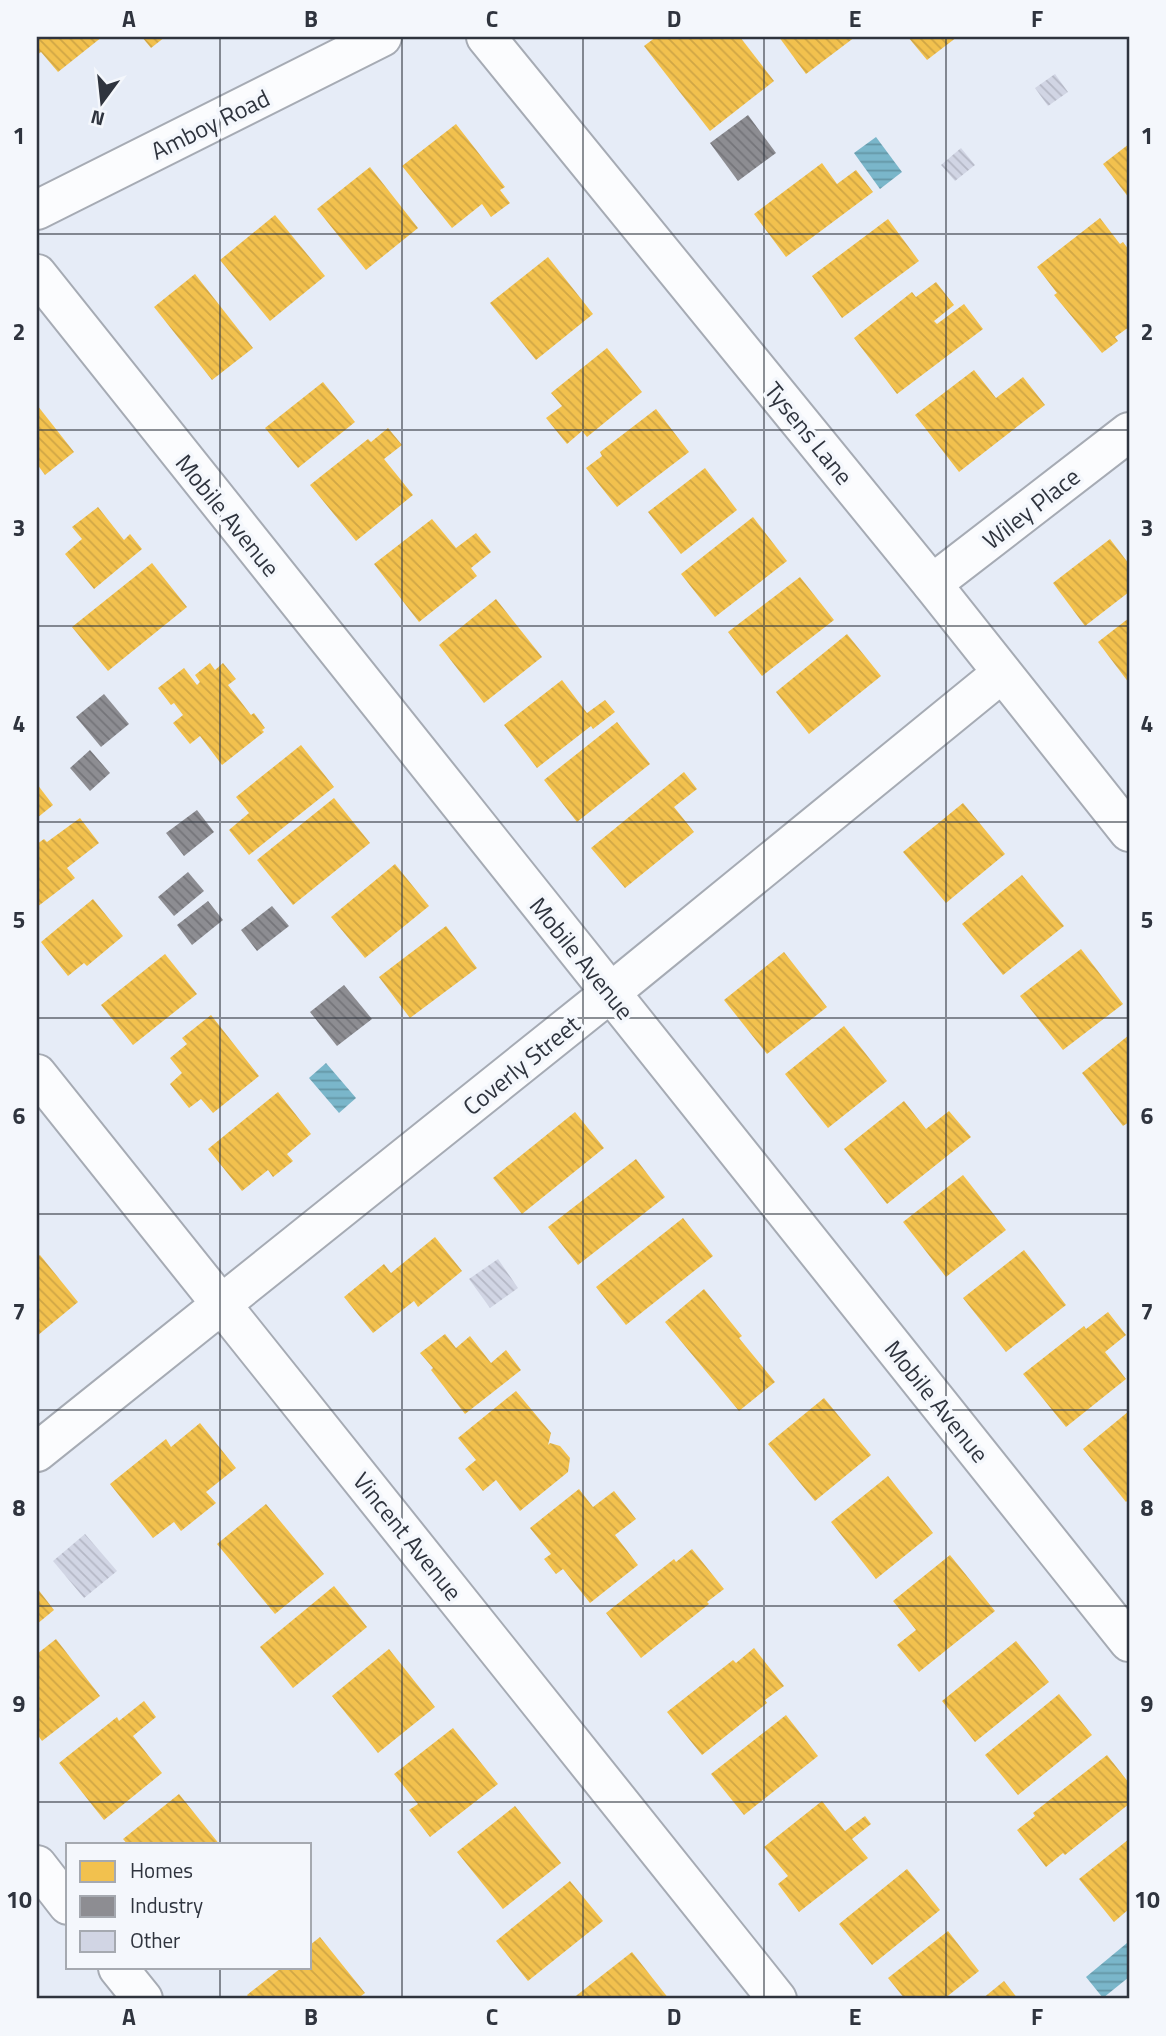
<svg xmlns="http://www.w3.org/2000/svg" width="1166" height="2036" viewBox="0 0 1166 2036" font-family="'Titillium Web',sans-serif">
  <defs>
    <pattern id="water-rules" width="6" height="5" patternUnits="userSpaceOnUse" patternTransform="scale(1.75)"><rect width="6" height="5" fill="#7ab6ca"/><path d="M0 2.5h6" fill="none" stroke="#6495a5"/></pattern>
    <pattern id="homes-back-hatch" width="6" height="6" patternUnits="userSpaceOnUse" patternTransform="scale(1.75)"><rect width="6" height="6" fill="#f2c14e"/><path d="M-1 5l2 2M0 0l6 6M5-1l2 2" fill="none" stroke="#d0a645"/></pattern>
    <pattern id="industry-back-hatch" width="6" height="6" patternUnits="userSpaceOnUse" patternTransform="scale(1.75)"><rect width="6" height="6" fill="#8d8d92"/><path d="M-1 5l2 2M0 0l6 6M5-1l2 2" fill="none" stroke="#747479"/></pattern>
    <pattern id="building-back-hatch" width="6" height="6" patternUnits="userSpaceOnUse" patternTransform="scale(1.75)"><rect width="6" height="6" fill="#d1d5e4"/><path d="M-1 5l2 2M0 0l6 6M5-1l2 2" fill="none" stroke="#b4b7c5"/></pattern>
  </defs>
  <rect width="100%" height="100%" fill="#e6ecf7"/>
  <g fill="url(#water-rules)">
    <polygon points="876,137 902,172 880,189 854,153"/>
    <polygon points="326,1063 356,1098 339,1113 309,1078"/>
    <polygon points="1127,1943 1129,1946 1129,1977 1103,1998 1086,1977"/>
  </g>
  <g fill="url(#homes-back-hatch)">
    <polygon points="37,37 102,37 58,72 41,52 37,55"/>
    <polygon points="142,37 165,37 151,48"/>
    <polygon points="656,37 740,37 774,81 710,131 644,46"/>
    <polygon points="779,37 855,37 806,74"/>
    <polygon points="908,37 957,37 927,60"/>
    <polygon points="456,124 505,187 500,190 510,203 491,217 482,204 452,228 402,166"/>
    <polygon points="1129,144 1129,198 1103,164"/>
    <polygon points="822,163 837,184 856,170 873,192 786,257 754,214"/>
    <polygon points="370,167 418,228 366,270 317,209"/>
    <polygon points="275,215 325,276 270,321 220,260"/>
    <polygon points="1100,218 1120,244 1123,242 1129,250 1129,327 1115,337 1118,341 1102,353 1054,295 1057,293 1037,267"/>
    <polygon points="888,219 919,261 842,318 812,276"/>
    <polygon points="548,257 593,314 536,360 490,303"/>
    <polygon points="195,274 253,348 212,380 154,307"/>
    <polygon points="936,282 954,305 934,321 937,324 964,304 983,329 897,394 854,338 912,292 916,297"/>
    <polygon points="607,348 642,392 587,437 582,431 567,444 546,418 562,406 551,393"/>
    <polygon points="974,370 996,398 1023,377 1045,405 959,472 915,415"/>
    <polygon points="323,382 355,422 298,468 265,428"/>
    <polygon points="37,405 74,452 45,475 37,464"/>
    <polygon points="656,409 689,452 617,507 586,468 602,456 600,452"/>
    <polygon points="388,428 402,445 384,459 413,495 356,541 310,485 368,439 371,442"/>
    <polygon points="705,468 737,510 681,554 648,512"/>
    <polygon points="98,507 124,540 130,534 142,549 94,589 65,554 82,539 72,527"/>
    <polygon points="753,517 787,561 715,617 681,574"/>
    <polygon points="432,519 456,548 476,533 491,552 471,568 477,576 419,622 374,564"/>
    <polygon points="1110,539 1129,564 1129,592 1085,626 1053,583"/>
    <polygon points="152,563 187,607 108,671 72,627"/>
    <polygon points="800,577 834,620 762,676 728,632"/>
    <polygon points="496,599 542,657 484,703 439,645"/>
    <polygon points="1129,618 1129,683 1098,642"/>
    <polygon points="847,634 881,676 809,734 776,692"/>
    <polygon points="210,663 215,670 223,663 236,679 228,685 251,715 254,713 265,728 262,730 264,732 222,765 200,736 190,744 173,723 183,715 174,703 171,705 158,688 184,668 197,685 200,682 195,675"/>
    <polygon points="562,680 587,713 605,700 615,712 593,729 591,726 537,768 504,725"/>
    <polygon points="617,722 650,764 577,822 544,780"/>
    <polygon points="301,745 334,787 249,855 229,830 249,813 236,797"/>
    <polygon points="684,772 697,789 674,807 694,832 625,888 591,848"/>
    <polygon points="37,784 53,805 37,818"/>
    <polygon points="334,798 370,843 293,905 257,860"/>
    <polygon points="963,803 1005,854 946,903 903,852"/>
    <polygon points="80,818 99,843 67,868 75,878 37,907 37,844 44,839 47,842"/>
    <polygon points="395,864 429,906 365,958 331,917"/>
    <polygon points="1022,875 1064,926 1003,975 962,924"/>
    <polygon points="93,899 123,936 87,966 84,963 68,976 41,942"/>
    <polygon points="446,926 477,968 410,1018 379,977"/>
    <polygon points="1081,949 1123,1004 1063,1050 1020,996"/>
    <polygon points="784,952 827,1007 767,1054 724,1000"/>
    <polygon points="165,954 197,994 133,1045 101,1005"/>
    <polygon points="211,1015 259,1076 213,1113 201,1099 189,1108 170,1084 182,1073 170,1058 187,1044 182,1038"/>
    <polygon points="844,1026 887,1081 828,1128 785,1074"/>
    <polygon points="1129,1035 1129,1122 1123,1126 1082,1073"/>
    <polygon points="278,1092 311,1134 287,1154 293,1161 273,1177 268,1170 242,1191 208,1149"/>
    <polygon points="904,1101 926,1129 949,1111 971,1137 887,1204 844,1149"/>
    <polygon points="575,1112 604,1148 522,1214 493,1178"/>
    <polygon points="636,1159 665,1197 578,1265 548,1227"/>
    <polygon points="963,1175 1006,1230 946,1277 903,1222"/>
    <polygon points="683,1218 713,1256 626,1325 596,1287"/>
    <polygon points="435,1237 462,1271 418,1307 414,1301 373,1333 344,1297 384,1264 391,1273"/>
    <polygon points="1024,1250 1066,1305 1006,1352 963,1298"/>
    <polygon points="40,1255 78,1302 37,1336 37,1257"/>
    <polygon points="704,1289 742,1336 739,1338 775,1382 739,1411 665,1322"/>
    <polygon points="1108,1312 1126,1335 1105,1352 1126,1379 1066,1427 1023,1374 1084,1326 1086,1329"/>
    <polygon points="445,1334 456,1348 470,1336 491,1363 506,1350 521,1370 465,1414 431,1370 433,1368 420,1353"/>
    <polygon points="516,1391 551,1433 548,1445 550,1443 560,1446 570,1458 568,1472 520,1511 496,1480 483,1491 465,1469 476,1460 458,1438"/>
    <polygon points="824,1398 871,1455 815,1501 768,1444"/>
    <polygon points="1129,1411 1129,1499 1126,1502 1083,1449"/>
    <polygon points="200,1423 236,1468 206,1492 216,1503 181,1531 174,1522 153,1538 110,1484 166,1439 171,1447"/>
    <polygon points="888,1476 933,1533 876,1579 831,1522"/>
    <polygon points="579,1489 593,1507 614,1491 636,1519 615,1535 638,1565 590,1603 563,1569 556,1574 544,1559 551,1554 530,1528"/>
    <polygon points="266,1504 324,1574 275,1614 217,1544"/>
    <polygon points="692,1549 724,1589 707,1602 709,1604 641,1658 606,1613 674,1559 676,1562"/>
    <polygon points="950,1555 995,1611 919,1672 897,1645 916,1630 893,1601"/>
    <polygon points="334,1586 367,1627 293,1688 260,1647"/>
    <polygon points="37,1588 54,1610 37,1624"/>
    <polygon points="56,1639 100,1696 42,1741 37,1734 37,1654"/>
    <polygon points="1016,1641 1049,1682 975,1742 942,1701"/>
    <polygon points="754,1648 784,1686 765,1700 767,1703 702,1755 667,1712 733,1660 736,1663"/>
    <polygon points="389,1649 435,1707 378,1753 332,1696"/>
    <polygon points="1059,1694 1092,1735 1018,1795 985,1755"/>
    <polygon points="144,1701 156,1717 133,1736 162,1773 104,1820 59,1763 117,1717 119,1721"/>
    <polygon points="786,1715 818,1756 744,1815 711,1774"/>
    <polygon points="453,1728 498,1784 430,1837 409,1810 418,1804 394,1774"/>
    <polygon points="1107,1755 1129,1783 1129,1804 1065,1855 1063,1853 1046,1867 1017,1830 1035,1816 1033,1813"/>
    <polygon points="179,1794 220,1845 128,1845 123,1839"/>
    <polygon points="822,1801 845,1831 865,1816 871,1824 852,1839 868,1858 799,1912 778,1884 788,1876 764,1847"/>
    <polygon points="515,1806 561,1863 503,1909 457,1852"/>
    <polygon points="1129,1839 1129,1909 1114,1922 1079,1879"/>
    <polygon points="907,1869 940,1910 872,1965 839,1924"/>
    <polygon points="570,1881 603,1921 528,1981 496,1941"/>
    <polygon points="948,1931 979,1971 944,1999 905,1999 888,1978"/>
    <polygon points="320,1937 365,1993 357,1999 250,1999 247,1995 281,1968 310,1968 310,1945"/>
    <polygon points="632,1952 669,1999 572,1999"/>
    <polygon points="1004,1981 1018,1999 982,1999"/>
  </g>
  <g fill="url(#industry-back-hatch)">
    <polygon points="748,115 776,153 738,181 710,143"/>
    <polygon points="104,694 129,724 101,747 76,717"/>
    <polygon points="90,750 110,773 90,791 70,768"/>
    <polygon points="197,810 214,832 184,856 166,833"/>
    <polygon points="188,872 204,891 174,916 158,897"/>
    <polygon points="208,901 223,920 192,945 177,925"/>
    <polygon points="272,906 289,926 257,951 241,930"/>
    <polygon points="344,985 372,1019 337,1046 310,1012"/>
  </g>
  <g fill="url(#building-back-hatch)">
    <polygon points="1055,74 1068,92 1048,106 1035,88"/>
    <polygon points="961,148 975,165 955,181 941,165"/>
    <polygon points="498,1259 518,1288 490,1308 469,1279"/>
    <polygon points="85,1534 117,1571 84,1598 53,1561"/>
  </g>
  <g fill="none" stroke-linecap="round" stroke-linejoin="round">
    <defs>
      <g id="street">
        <polyline points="486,37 932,584 1129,832"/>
        <polyline points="37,274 1129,1642"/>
        <polyline points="932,584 1129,432"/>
        <polyline points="37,1074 777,1999"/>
        <polyline points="37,1452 610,993 1002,673"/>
        <polyline points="37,1865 68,1905"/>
        <polyline points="118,1968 143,1999"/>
      </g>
      <polyline id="secondary" points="37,210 382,37"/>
    </defs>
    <use href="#street" stroke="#a6abb4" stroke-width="42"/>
    <use href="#secondary" stroke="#a6abb4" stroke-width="42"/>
    <use href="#street" stroke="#fbfcfe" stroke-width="38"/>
    <use href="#secondary" stroke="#fbfcfe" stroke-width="38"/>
  </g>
  <path fill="none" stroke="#2f343e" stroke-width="2" stroke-opacity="0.55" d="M220,37V1845M402,37V1999M583,37V1999M764,37V1999M946,37V1999M37,234H1129M37,430H1129M37,626H1129M37,822H1129M37,1018H1129M37,1214H1129M37,1410H1129M37,1606H1129M37,1802H1129M220,1968V1999"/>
  <g text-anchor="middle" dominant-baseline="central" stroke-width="7" stroke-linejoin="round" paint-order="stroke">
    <g font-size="24" fill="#2f343e" stroke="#f4f7fc">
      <text transform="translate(210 124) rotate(-26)">Amboy Road</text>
      <text transform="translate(809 433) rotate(51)">Tysens Lane</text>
      <text transform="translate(1031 508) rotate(-38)">Wiley Place</text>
      <text transform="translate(228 515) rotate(51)">Mobile Avenue</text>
      <text transform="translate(582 958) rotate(51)">Mobile Avenue</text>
      <text transform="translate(521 1065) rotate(-39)">Coverly Street</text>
      <text transform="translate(937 1401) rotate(51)">Mobile Avenue</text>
      <text transform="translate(408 1536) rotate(51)">Vincent Avenue</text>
    </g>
  </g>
  <rect width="1166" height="2036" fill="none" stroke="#f4f7fc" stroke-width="77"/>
  <rect x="66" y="1843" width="245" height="126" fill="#f4f7fc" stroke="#a5a9b0" stroke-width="2"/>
  <rect x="80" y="1861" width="35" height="21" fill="#f2c14e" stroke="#a5a9b0" stroke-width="2"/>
  <text x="130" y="1878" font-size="21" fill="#2f343e">Homes</text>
  <rect x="80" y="1896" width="35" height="21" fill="#8d8d92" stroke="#a5a9b0" stroke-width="2"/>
  <text x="130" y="1913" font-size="21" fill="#2f343e">Industry</text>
  <rect x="80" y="1931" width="35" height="21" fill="#d1d5e4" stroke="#a5a9b0" stroke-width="2"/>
  <text x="130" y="1948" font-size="21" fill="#2f343e">Other</text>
  <g transform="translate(102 102) rotate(195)" stroke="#f4f7fc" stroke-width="5" paint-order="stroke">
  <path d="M0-5L12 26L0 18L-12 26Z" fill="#2f343e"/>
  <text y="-10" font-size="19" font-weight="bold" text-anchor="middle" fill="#2f343e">N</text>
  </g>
  <rect x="38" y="38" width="1090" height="1959" fill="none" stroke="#2f343e" stroke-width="2.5"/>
  <g font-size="23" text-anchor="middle" font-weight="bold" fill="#2f343e">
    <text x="129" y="27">A</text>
    <text x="311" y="27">B</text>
    <text x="492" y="27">C</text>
    <text x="674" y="27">D</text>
    <text x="855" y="27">E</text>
    <text x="1037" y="27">F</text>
    <text x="19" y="144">1</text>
    <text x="1147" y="144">1</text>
    <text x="19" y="340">2</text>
    <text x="1147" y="340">2</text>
    <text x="19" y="536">3</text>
    <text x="1147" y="536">3</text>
    <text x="19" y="732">4</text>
    <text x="1147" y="732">4</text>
    <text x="19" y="928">5</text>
    <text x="1147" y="928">5</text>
    <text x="19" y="1124">6</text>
    <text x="1147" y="1124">6</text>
    <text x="19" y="1320">7</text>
    <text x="1147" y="1320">7</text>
    <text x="19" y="1516">8</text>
    <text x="1147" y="1516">8</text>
    <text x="19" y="1712">9</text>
    <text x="1147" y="1712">9</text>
    <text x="19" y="1908">10</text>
    <text x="1147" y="1908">10</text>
    <text x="129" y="2025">A</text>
    <text x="311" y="2025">B</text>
    <text x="492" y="2025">C</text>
    <text x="674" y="2025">D</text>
    <text x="855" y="2025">E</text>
    <text x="1037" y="2025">F</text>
  </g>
</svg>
